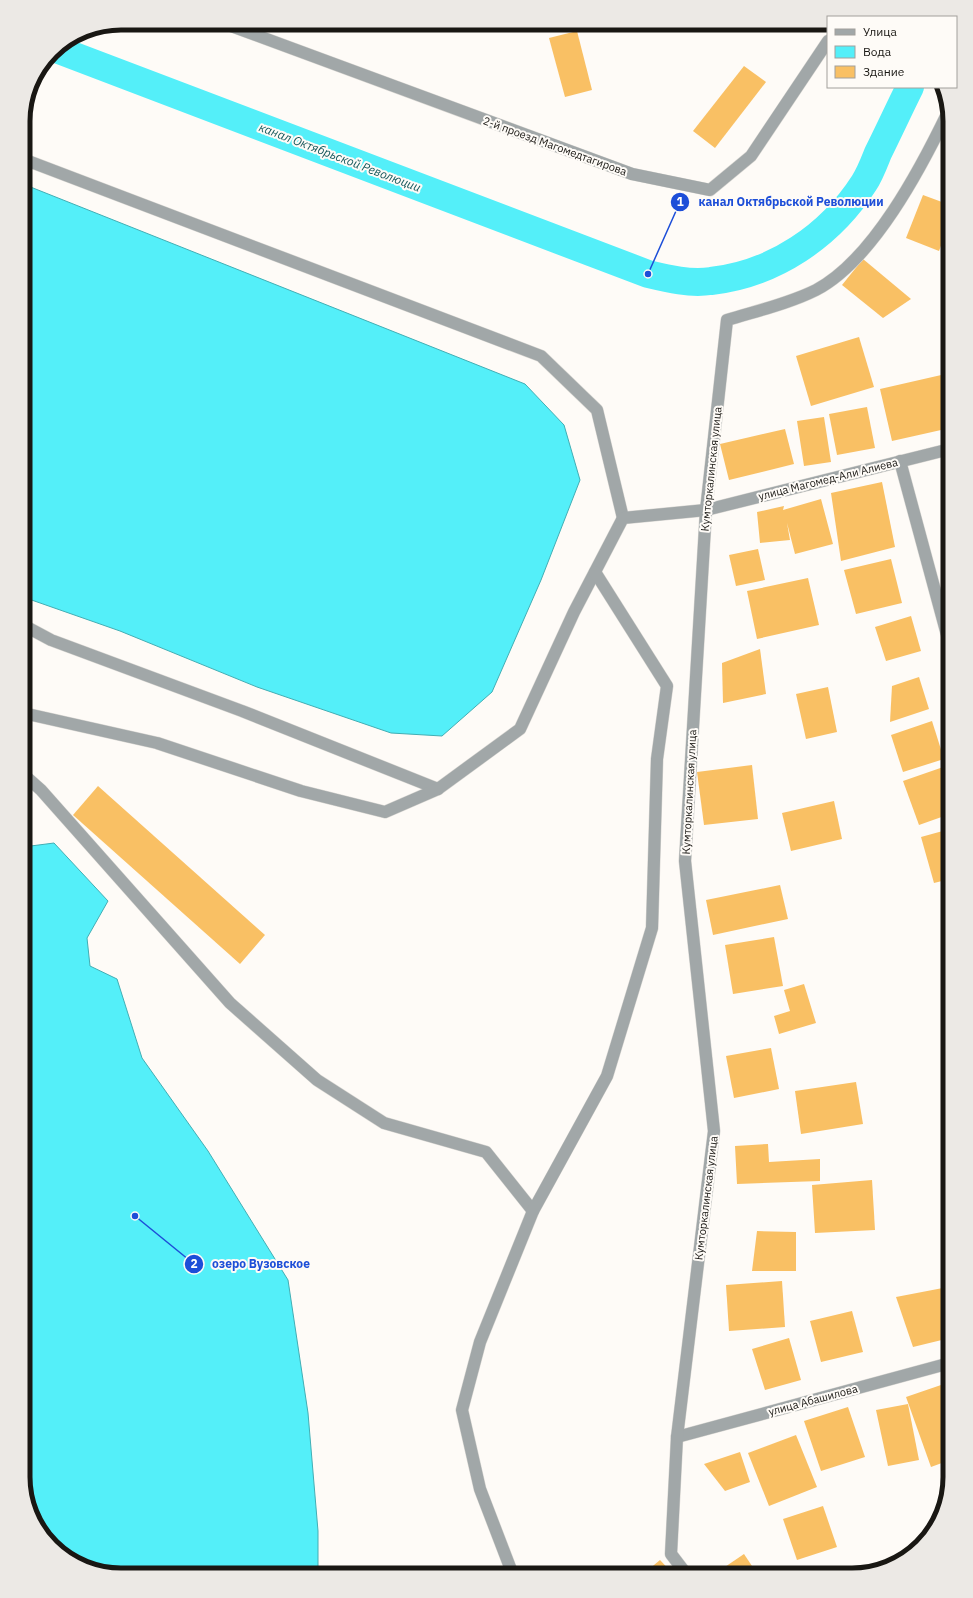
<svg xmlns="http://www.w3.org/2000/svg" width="973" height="1598" viewBox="0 0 973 1598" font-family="'IBM Plex Sans',sans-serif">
  <rect width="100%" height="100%" fill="#fefbf7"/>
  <g fill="#54eff9" stroke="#42aeb4">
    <polygon points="23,184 525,384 564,425 580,480 541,580 492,692 442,736 391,733 257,687 120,631 23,597"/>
    <polygon points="54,843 108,901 87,938 90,966 117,979 142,1058 208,1151 288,1280 308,1413 318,1531 318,1575 115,1575 67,1559 33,1520 23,1477 23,847"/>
  </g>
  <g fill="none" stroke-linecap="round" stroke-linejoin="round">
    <path stroke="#54eff9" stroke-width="28" d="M56,49L648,274C669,279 690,284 711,281C774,274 830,236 864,183C870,174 874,163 878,153C889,131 899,109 910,87"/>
  </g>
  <g fill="#f9c064">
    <polygon points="577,31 592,90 565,97 549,38"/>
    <polygon points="744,66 766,82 715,148 693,131"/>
    <polygon points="923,195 950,205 950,222 939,251 906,238"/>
    <polygon points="863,259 911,299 883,318 842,285"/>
    <polygon points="859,337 874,387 811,406 796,356"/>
    <polygon points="950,373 950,428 892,441 880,389"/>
    <polygon points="867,407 875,448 837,455 829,414"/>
    <polygon points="824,417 831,462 804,466 797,421"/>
    <polygon points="785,429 794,464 729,480 720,444"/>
    <polygon points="882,482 895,547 841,561 831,493"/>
    <polygon points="821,499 833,544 795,554 787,523 790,540 760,543 757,512 784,506 783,510"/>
    <polygon points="950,507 950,533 942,510"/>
    <polygon points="758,549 765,580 736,586 729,555"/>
    <polygon points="891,559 902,603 856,614 844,570"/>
    <polygon points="808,578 819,625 757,639 747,591"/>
    <polygon points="911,616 921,651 886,661 875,627"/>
    <polygon points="760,649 766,694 723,703 722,663"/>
    <polygon points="919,677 929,709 890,722 892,686"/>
    <polygon points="828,687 837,732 806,739 796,694"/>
    <polygon points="932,721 944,759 903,772 891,735"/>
    <polygon points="752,765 758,819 704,825 697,772"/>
    <polygon points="949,765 950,814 919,825 903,781"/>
    <polygon points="98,786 265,935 240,964 73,815"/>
    <polygon points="834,801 842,839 791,851 782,813"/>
    <polygon points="950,829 950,879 934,883 921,837"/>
    <polygon points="780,885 788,919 713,935 706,900"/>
    <polygon points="950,899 950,916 944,901"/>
    <polygon points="774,937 783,986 733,994 725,945"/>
    <polygon points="804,984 816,1023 779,1034 774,1016 790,1011 784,990"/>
    <polygon points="771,1048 779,1089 734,1098 726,1056"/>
    <polygon points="856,1082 863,1124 801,1134 795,1091"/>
    <polygon points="768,1144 769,1162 820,1159 820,1181 737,1184 735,1146"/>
    <polygon points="872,1180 875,1230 815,1233 812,1185"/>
    <polygon points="757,1231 796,1232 796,1271 752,1271"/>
    <polygon points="782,1281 785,1327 729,1331 726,1285"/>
    <polygon points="948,1287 950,1295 950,1338 913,1347 896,1297"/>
    <polygon points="852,1311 863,1352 821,1362 810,1321"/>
    <polygon points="789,1338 801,1380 765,1390 752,1349"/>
    <polygon points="941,1385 950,1410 950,1460 931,1467 906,1397"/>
    <polygon points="908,1404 919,1460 888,1466 876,1410"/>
    <polygon points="848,1407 865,1457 821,1471 804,1421"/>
    <polygon points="796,1435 817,1487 769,1506 748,1453"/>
    <polygon points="740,1452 750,1482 725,1491 704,1464"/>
    <polygon points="823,1506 837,1547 797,1560 783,1519"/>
    <polygon points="744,1554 758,1575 716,1575 716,1573"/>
    <polygon points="660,1560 674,1575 642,1575"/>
  </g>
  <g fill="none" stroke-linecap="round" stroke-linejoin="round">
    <defs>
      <g id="lane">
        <polyline points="23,159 541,356 597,410 623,518"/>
        <polyline points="23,625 51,640 242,711 438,789"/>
        <polyline points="23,713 157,743 301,791 385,812 438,789 520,729 574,612 623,518 706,510"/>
        <polyline points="23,774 41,790 230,1003 317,1080 384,1123 486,1152 533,1211"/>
        <polyline points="513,1575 480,1489 462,1410 480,1342 533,1211 607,1076 652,928 657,759 667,686 595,572"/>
      </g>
      <g id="street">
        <polyline points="223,23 632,174 710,190 751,156 828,41"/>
        <polyline points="900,461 950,646"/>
        <polyline points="706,510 950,449"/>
        <polyline points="677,1437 950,1363"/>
        <path d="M687,1575L671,1554L677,1437L714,1131L685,861L706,510L727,320C756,311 788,304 816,290C873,260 921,168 948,112"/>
      </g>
    </defs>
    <use href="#lane" stroke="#d9d7d3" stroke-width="13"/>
    <use href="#street" stroke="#d9d7d3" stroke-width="13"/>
    <use href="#lane" stroke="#a1a7a8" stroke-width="12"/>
    <use href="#street" stroke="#a1a7a8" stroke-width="12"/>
  </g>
  <g text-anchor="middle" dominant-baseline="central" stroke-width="4" stroke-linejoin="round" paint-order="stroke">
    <g font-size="11" fill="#191713" stroke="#fefbf7">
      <text transform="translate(555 146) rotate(20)">2-й проезд Магомедтагирова</text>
      <text transform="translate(711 469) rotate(-84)">Кумторкалинская улица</text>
      <text transform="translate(828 479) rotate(-14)">улица Магомед-Али Алиева</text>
      <text transform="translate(689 792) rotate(-87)">Кумторкалинская улица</text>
      <text transform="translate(706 1198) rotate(-83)">Кумторкалинская улица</text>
      <text transform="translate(813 1400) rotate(-15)">улица Абашилова</text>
    </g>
    <g font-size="12" font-style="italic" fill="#15575b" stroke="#fefbf7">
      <text transform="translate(340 157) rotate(21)">канал Октябрьской Революции</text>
    </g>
  </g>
  <path d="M0 0H973V1598H0ZM121 30H852A91 91 0 0 1 943 121V1477A91 91 0 0 1 852 1568H121A91 91 0 0 1 30 1477V121A91 91 0 0 1 121 30Z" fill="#ece9e5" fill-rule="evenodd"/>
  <path fill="none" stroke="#191713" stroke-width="5" d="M121 30H852A91 91 0 0 1 943 121V1477A91 91 0 0 1 852 1568H121A91 91 0 0 1 30 1477V121A91 91 0 0 1 121 30Z"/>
  <path fill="none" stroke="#1d4ed8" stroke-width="1.5" d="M648 274L680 202M135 1216L194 1264"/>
  <g fill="#1d4ed8" stroke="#fefbf7" stroke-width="1.5">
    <circle cx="648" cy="274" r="4"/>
    <circle cx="135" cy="1216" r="4"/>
    <circle cx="680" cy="202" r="10"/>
    <circle cx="194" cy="1264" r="10"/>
  </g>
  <g font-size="12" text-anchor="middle" font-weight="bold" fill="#fff">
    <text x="680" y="206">1</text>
    <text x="194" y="1268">2</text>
  </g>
  <g font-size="12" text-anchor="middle" font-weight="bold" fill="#1d4ed8" stroke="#fefbf7" stroke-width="4" stroke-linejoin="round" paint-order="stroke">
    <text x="791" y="206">канал Октябрьской Революции</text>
    <text x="261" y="1268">озеро Вузовское</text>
  </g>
  <rect x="827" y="16" width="130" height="72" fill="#fefbf7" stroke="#a2a09c"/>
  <rect x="835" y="29" width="20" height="6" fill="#a1a7a8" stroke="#a2a09c"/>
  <text x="863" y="36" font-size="12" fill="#191713">Улица</text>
  <rect x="835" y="46" width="20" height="12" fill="#54eff9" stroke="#a2a09c"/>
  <text x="863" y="56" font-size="12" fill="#191713">Вода</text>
  <rect x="835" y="66" width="20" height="12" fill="#f9c064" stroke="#a2a09c"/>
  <text x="863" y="76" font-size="12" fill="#191713">Здание</text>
</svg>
